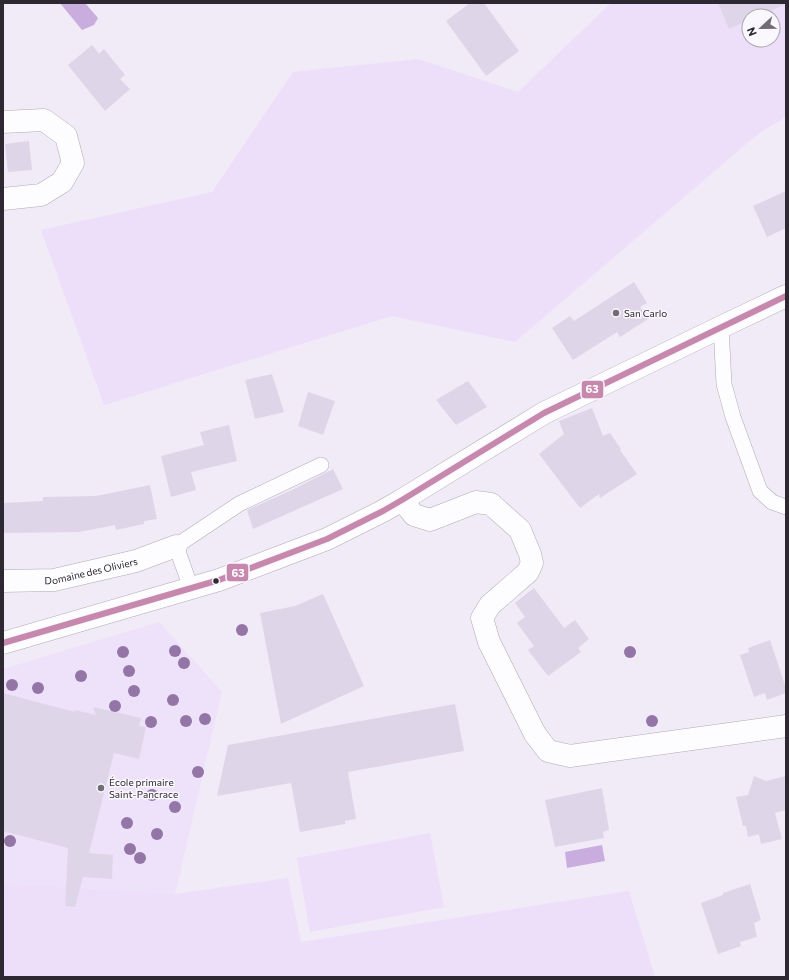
<svg xmlns="http://www.w3.org/2000/svg" width="789" height="980" viewBox="0 0 789 980" font-family="Commissioner,sans-serif">
  <rect width="100%" height="100%" fill="#f1ebf7"/>
  <polygon fill="#eee2fa" points="159,622 222,692 175,894 3,883 3,669"/>
  <g fill="#eddefa" fill-rule="evenodd">
    <path d="M611,3H786V117L759,133L515,342L392,316L104,405L41,230L212,192L293,72L418,59L518,92ZM749,16H773V40H749Z"/>
    <polygon points="430,833 444,907 310,932 297,858"/>
    <polygon points="288,878 301,942 629,891 655,977 3,977 3,883 175,894"/>
  </g>
  <g fill="#c8adde">
    <polygon points="60,3 85,3 98,18 94,25 82,30"/>
    <polygon points="602,845 605,861 567,868 565,852"/>
  </g>
  <g fill="#dfd5e8">
    <polygon points="470,3 484,3 519,51 486,76 446,21"/>
    <polygon points="718,3 786,3 786,4 759,16 749,16 749,20 729,29"/>
    <polygon points="92,45 99,54 104,49 125,75 120,79 130,89 105,111 68,65"/>
    <polygon points="29,141 32,170 8,172 5,144"/>
    <polygon points="786,191 786,228 767,237 753,206"/>
    <polygon points="634,282 647,303 640,307 648,319 620,337 617,332 573,360 552,328 570,316 574,321"/>
    <polygon points="272,374 284,412 255,419 245,380"/>
    <polygon points="468,381 487,407 456,425 436,400"/>
    <polygon points="308,392 335,401 323,435 298,426"/>
    <polygon points="592,408 603,436 610,433 621,449 620,450 637,474 600,498 599,494 580,508 539,454 564,434 559,421"/>
    <polygon points="229,425 237,461 191,472 196,490 171,497 161,456 204,445 200,432"/>
    <polygon points="333,469 343,489 253,529 247,510 292,490"/>
    <polygon points="150,485 157,519 144,521 144,524 116,530 115,525 79,532 3,533 3,503 43,501 43,497 96,496"/>
    <polygon points="534,588 564,628 575,620 589,639 578,648 581,652 548,676 528,650 534,646 517,623 525,617 515,603"/>
    <polygon points="323,594 364,686 281,724 260,613 295,606"/>
    <polygon points="770,640 786,688 786,693 767,700 765,693 754,697 740,655 749,652 748,648"/>
    <polygon points="3,693 75,712 75,710 96,715 93,707 120,713 141,718 139,726 146,727 139,759 114,753 89,853 113,855 112,879 83,877 75,907 65,906 68,848 3,831"/>
    <polygon points="455,704 464,751 348,772 356,819 345,821 345,824 300,832 291,783 217,796 228,745"/>
    <polygon points="754,776 766,781 786,776 786,810 775,813 782,839 761,844 759,834 748,837 746,826 743,826 736,797 748,795"/>
    <polygon points="602,788 609,830 603,832 604,838 555,847 545,800"/>
    <polygon points="750,884 761,920 754,923 757,937 740,942 741,946 718,954 701,903 723,895 723,893"/>
  </g>
  <g fill="none" stroke-linecap="round" stroke-linejoin="round">
    <defs>
      <g id="lane">
        <polyline points="721,327 724,384 733,417 760,491 772,502 786,507"/>
        <polyline points="191,588 176,546 239,504 321,465"/>
      </g>
      <g id="street">
        <polyline points="402,500 414,515 430,520 476,502 491,504 520,530 530,554 532,563 528,572 490,605 482,618 489,642 535,734 548,751 570,756 786,726"/>
        <path id="s1" d="M3,581L54,580L136,561L176,546"/>
      </g>
      <g id="secondary">
        <polyline points="3,122 44,120 66,136 73,163 62,182 41,195 3,199"/>
        <polyline points="3,643 219,580 269,561 327,539 383,511 402,500 544,413 721,327 786,296"/>
      </g>
    </defs>
    <use href="#lane" stroke="#b0abb5" stroke-width="16"/>
    <use href="#street" stroke="#b0abb5" stroke-width="23"/>
    <use href="#secondary" stroke="#b0abb5" stroke-width="23"/>
    <use href="#lane" stroke="#fdfcfe" stroke-width="15"/>
    <use href="#street" stroke="#fdfcfe" stroke-width="22"/>
    <use href="#secondary" stroke="#fdfcfe" stroke-width="22"/>
    <defs>
      <polyline id="bus-1" points="3,643 219,580 327,539 383,511 402,500 544,413 786,296"/>
    </defs>
    <use href="#bus-1" stroke="#faf8fd" stroke-width="9"/>
    <use href="#bus-1" stroke="#c689ad" stroke-width="6"/>
  </g>
  <g fill="#9376a6">
    <circle cx="242" cy="630" r="6"/>
    <circle cx="175" cy="651" r="6"/>
    <circle cx="123" cy="652" r="6"/>
    <circle cx="630" cy="652" r="6"/>
    <circle cx="184" cy="663" r="6"/>
    <circle cx="129" cy="671" r="6"/>
    <circle cx="81" cy="676" r="6"/>
    <circle cx="12" cy="685" r="6"/>
    <circle cx="38" cy="688" r="6"/>
    <circle cx="134" cy="691" r="6"/>
    <circle cx="173" cy="700" r="6"/>
    <circle cx="115" cy="706" r="6"/>
    <circle cx="205" cy="719" r="6"/>
    <circle cx="186" cy="721" r="6"/>
    <circle cx="652" cy="721" r="6"/>
    <circle cx="151" cy="722" r="6"/>
    <circle cx="198" cy="772" r="6"/>
    <circle cx="152" cy="795" r="6"/>
    <circle cx="175" cy="807" r="6"/>
    <circle cx="127" cy="823" r="6"/>
    <circle cx="157" cy="834" r="6"/>
    <circle cx="10" cy="841" r="6"/>
    <circle cx="130" cy="849" r="6"/>
    <circle cx="140" cy="858" r="6"/>
  </g>
  <g fill="#726c77" stroke="#faf8fd" stroke-width="1.5">
    <circle cx="616" cy="313" r="4"/>
    <circle cx="101" cy="788" r="4"/>
  </g>
  <circle fill="#2d2832" stroke="#faf8fd" stroke-width="1.5" cx="216" cy="581" r="3.5"/>
  <g text-anchor="middle" dominant-baseline="central" stroke-width="3" stroke-linejoin="round" paint-order="stroke">
    <g font-size="10" fill="#2d2832" stroke="#faf8fd" text-anchor="start">
      <text x="624" y="313">San Carlo</text>
      <text x="109" y="782">École primaire<tspan x="109" dy="12">Saint-Pancrace</tspan></text>
    </g>
    <g font-size="10" fill="#2d2832" stroke="#faf8fd">
      <text stroke="none"><textPath href="#s1" startOffset="89">Domaine des Oliviers</textPath></text>
    </g>
  </g>
  <g stroke="#faf8fd" stroke-width="1.5">
    <rect x="581" y="380" width="23" height="19" rx="4" fill="#c689ad"/>
    <rect x="226" y="563" width="23" height="19" rx="4" fill="#c689ad"/>
  </g>
  <g font-size="11" text-anchor="middle" font-weight="bold" fill="#fff">
    <text x="592" y="393">63</text>
    <text x="238" y="577">63</text>
  </g>
  <rect width="789" height="980" fill="none" stroke="#2d2832" stroke-width="8"/>
  <g transform="translate(761 28) rotate(248)"><circle r="19" fill="#faf8fd" stroke="#a8a5ac"/>
  <path d="M0-3L7 15L0 10L-7 15Z" fill="#726c77"/>
  <text y="-6" font-size="11" font-weight="bold" text-anchor="middle" fill="#2d2832">N</text>
  </g>
</svg>
